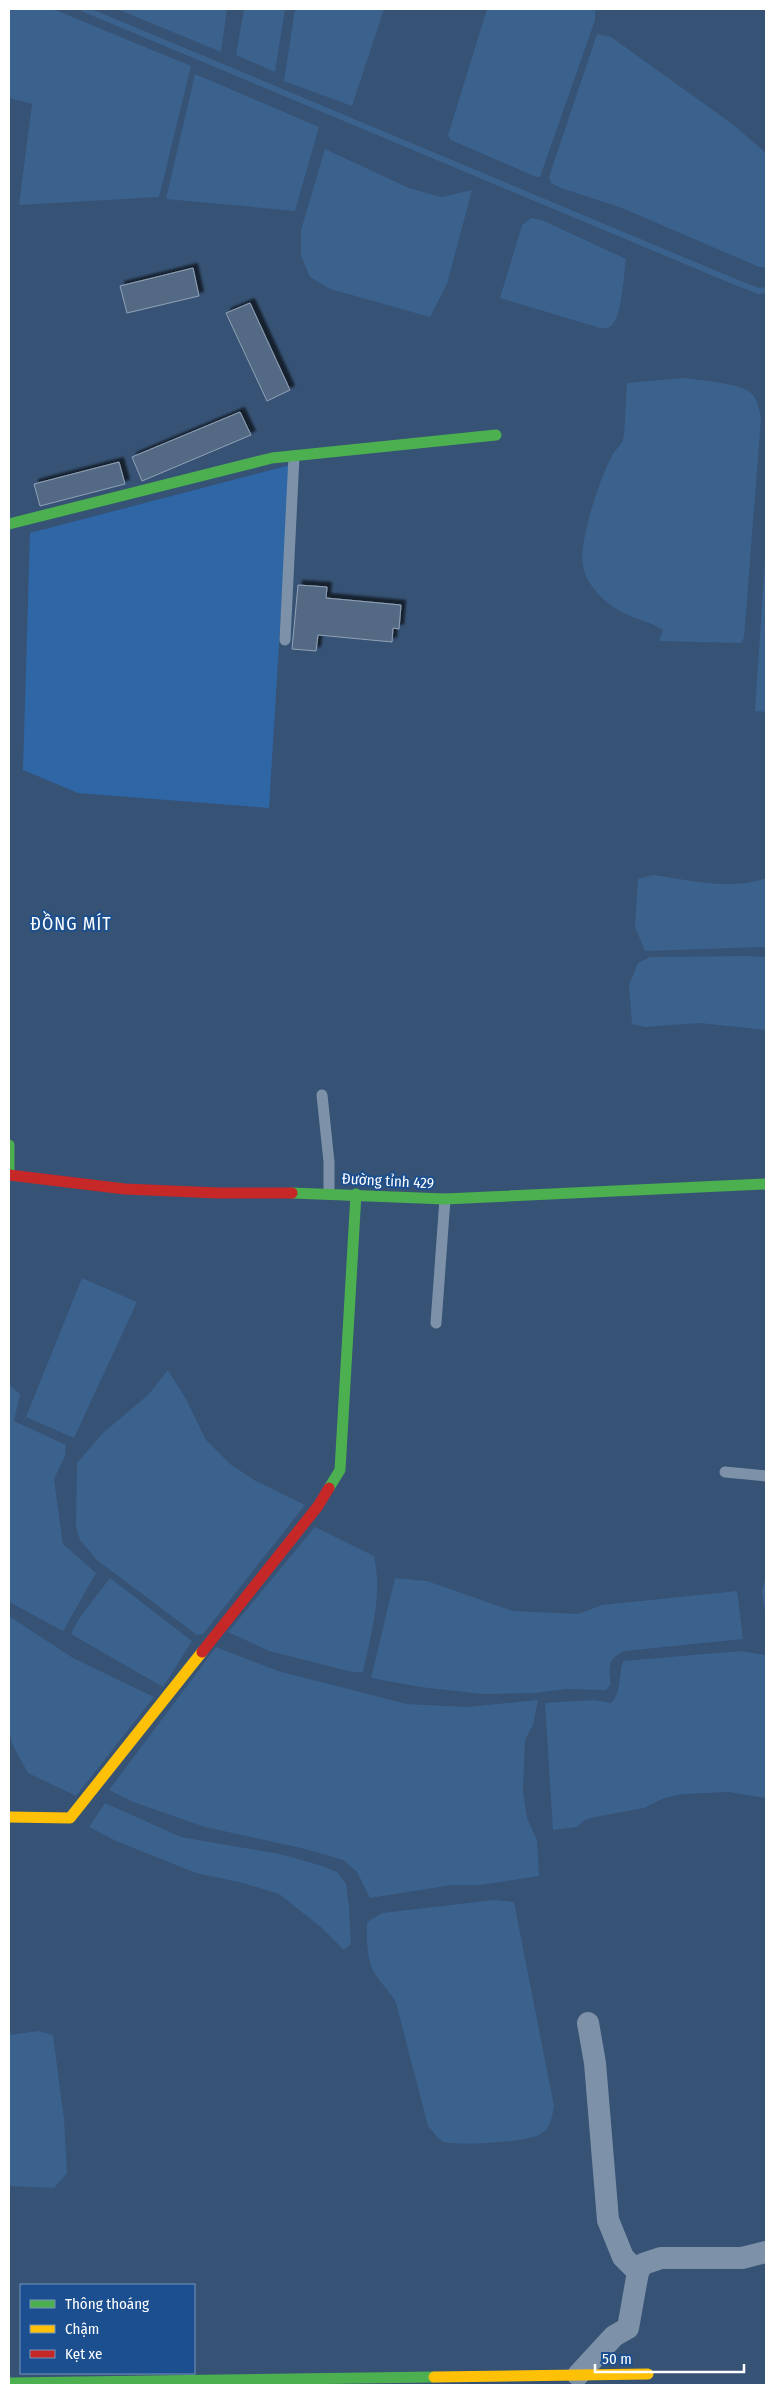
<svg xmlns="http://www.w3.org/2000/svg" width="775" height="2394" viewBox="0 0 775 2394" font-family="'Fira Sans Condensed',sans-serif">
  <defs>
    <filter id="shadow"><feDropShadow dx="4.5" dy="-4.5" stdDeviation="1" flood-color="#0009"/></filter>
  </defs>
  <rect width="100%" height="100%" fill="#365274"/>
  <polygon fill="#2f66a5" points="290,465 269,808 78,793 23,770 30,533"/>
  <g fill="#3b618d">
    <polygon points="9,9 53,9 191,66 159,197 19,205 32,104 9,98"/>
    <polygon points="117,9 227,9 221,52"/>
    <polygon points="244,9 285,9 275,72 236,55"/>
    <polygon points="295,9 384,9 352,106 284,81"/>
    <polygon points="487,9 595,9 595,20 540,177 536,177 451,140 448,135"/>
    <polygon points="597,34 611,37 731,123 766,153 766,267 759,267 622,208 561,188 551,183 549,177"/>
    <polygon points="195,74 319,127 295,211 166,199"/>
    <polygon points="325,149 409,188 441,197 472,190 447,284 430,317 330,289 310,277 301,256 301,230"/>
    <path d="M531,218L542,220L626,259C624,273 622,318 611,326C608,329 604,328 600,328L500,298L522,225Z"/>
    <path d="M683,378C697,380 742,383 751,393C758,400 759,409 761,418L744,638L741,643L659,641L663,630C645,619 624,617 608,603C597,594 585,580 583,566C578,542 601,474 614,452C617,448 621,445 623,440C625,436 626,392 627,383Z"/>
    <polygon points="766,544 766,712 755,711"/>
    <path d="M653,875C689,880 731,891 766,878V947L645,951L635,927L638,879Z"/>
    <polygon points="747,956 766,957 766,1030 699,1023 645,1027 632,1024 629,985 638,963 650,957"/>
    <polygon points="82,1278 137,1302 74,1438 26,1417"/>
    <polygon points="168,1370 186,1399 206,1440 230,1464 254,1480 305,1505 203,1634 197,1635 98,1561 80,1540 76,1527 77,1463 103,1433 149,1394"/>
    <polygon points="9,1385 20,1394 14,1421 66,1445 65,1456 54,1479 63,1544 96,1573 63,1631 9,1602"/>
    <path d="M315,1527L374,1556C383,1594 371,1634 363,1672H352L269,1651L228,1632Z"/>
    <polygon points="110,1578 192,1641 163,1687 71,1634 80,1617"/>
    <path d="M395,1578L427,1581L513,1611L578,1614L602,1605L737,1591L743,1639L625,1651C608,1657 608,1668 611,1684L606,1690L567,1689L535,1693L483,1694L420,1687L371,1678Z"/>
    <polygon points="766,1581 766,1619 762,1592 764,1582"/>
    <polygon points="9,1616 73,1658 154,1697 76,1796 28,1773 14,1748 9,1733"/>
    <polygon points="216,1647 278,1671 407,1704 467,1707 538,1700 533,1725 525,1740 523,1791 527,1818 537,1840 539,1876 480,1885 452,1885 370,1898 357,1872 343,1860 305,1849 205,1827 133,1802 109,1790"/>
    <path d="M740,1651L766,1655V1798L728,1792L683,1794L664,1798L644,1808L595,1817L585,1820L577,1827L553,1830L545,1703L594,1700L611,1703C622,1692 618,1676 623,1661Z"/>
    <polygon points="105,1803 181,1837 280,1854 319,1865 337,1872 346,1884 349,1907 351,1944 344,1950 322,1928 279,1894 243,1883 196,1873 116,1841 89,1827"/>
    <path d="M494,1900L514,1902L554,2106C552,2117 551,2129 539,2135C526,2142 459,2146 444,2142C438,2140 433,2131 428,2126L396,2003C390,1990 378,1982 372,1968C366,1954 367,1936 367,1922L382,1913Z"/>
    <polygon points="39,2031 53,2035 64,2119 67,2173 54,2188 9,2186 9,2035"/>
  </g>
  <g fill="none" stroke-linecap="round" stroke-linejoin="round">
    <polyline stroke="#3b618d" stroke-width="6" points="84,9 733,281 759,291 766,290"/>
  </g>
  <g fill="#526984" stroke="#92a2b6" filter="url(#shadow)">
    <polygon points="193,268 199,296 127,313 120,286"/>
    <polygon points="250,303 290,390 267,401 226,313"/>
    <polygon points="240,412 251,435 142,481 132,457"/>
    <polygon points="119,462 125,484 40,506 34,484"/>
    <polygon points="298,585 327,587 326,598 401,605 399,629 393,628 392,642 318,635 316,651 292,649"/>
  </g>
  <g fill="none" stroke-linecap="round" stroke-linejoin="round">
    <g stroke="#7d92a8" stroke-width="11">
      <polyline points="285,640 294,456"/>
      <polyline points="322,1095 329,1162 329,1193"/>
      <polyline points="436,1323 445,1199"/>
      <polyline points="725,1472 766,1476"/>
    </g>
    <g stroke="#7d92a8" stroke-width="22">
      <polyline points="588,2023 595,2063 608,2220 623,2257 638,2272"/>
      <polyline points="578,2375 614,2336 628,2328 638,2272 643,2264 661,2258 742,2258 766,2252"/>
    </g>
    <g stroke="#4caf50" stroke-width="11">
      <polyline points="9,524 272,458 496,435"/>
      <polyline points="9,1145 9,1175"/>
      <polyline points="292,1193 445,1199 766,1184"/>
      <polyline points="329,1488 340,1470 356,1194"/>
      <polyline points="9,2383 434,2377"/>
    </g>
    <g stroke="#ffc107" stroke-width="11">
      <polyline points="9,1817 70,1818 202,1652"/>
      <polyline points="434,2377 648,2374"/>
    </g>
    <g stroke="#c62828" stroke-width="11">
      <polyline points="9,1175 125,1189 218,1193 292,1193"/>
      <polyline points="202,1652 318,1506 329,1488"/>
    </g>
  </g>
  <g text-anchor="middle" dominant-baseline="central" stroke-width="4" stroke-linejoin="round" paint-order="stroke">
    <g font-size="15" fill="#fff" stroke="#1b4f8f">
      <text transform="translate(388 1181) rotate(3)">Đường tỉnh 429</text>
    </g>
    <g font-size="18" letter-spacing="1" fill="#fff" stroke="#1b4f8f">
      <text x="71" y="924">ĐỒNG MÍT</text>
    </g>
  </g>
  <rect width="775" height="2394" fill="none" stroke="#ffffff" stroke-width="20"/>
  <rect x="20" y="2284" width="175" height="90" fill="#1b4f8f" stroke="#7695bc"/>
  <rect x="30" y="2300" width="25" height="8" fill="#4caf50" stroke="#7695bc"/>
  <text x="65" y="2309" font-size="15" fill="#ffffff">Thông thoáng</text>
  <rect x="30" y="2325" width="25" height="8" fill="#ffc107" stroke="#7695bc"/>
  <text x="65" y="2334" font-size="15" fill="#ffffff">Chậm</text>
  <rect x="30" y="2350" width="25" height="8" fill="#c62828" stroke="#7695bc"/>
  <text x="65" y="2359" font-size="15" fill="#ffffff">Kẹt xe</text>
  <path d="M595 2364v8h149v-8" fill="none" stroke="#ffffff" stroke-width="2.5"/>
  <text x="602" y="2364" font-size="15" fill="#ffffff" stroke="#1b4f8f" stroke-width="4" paint-order="stroke">50 m</text>
</svg>
